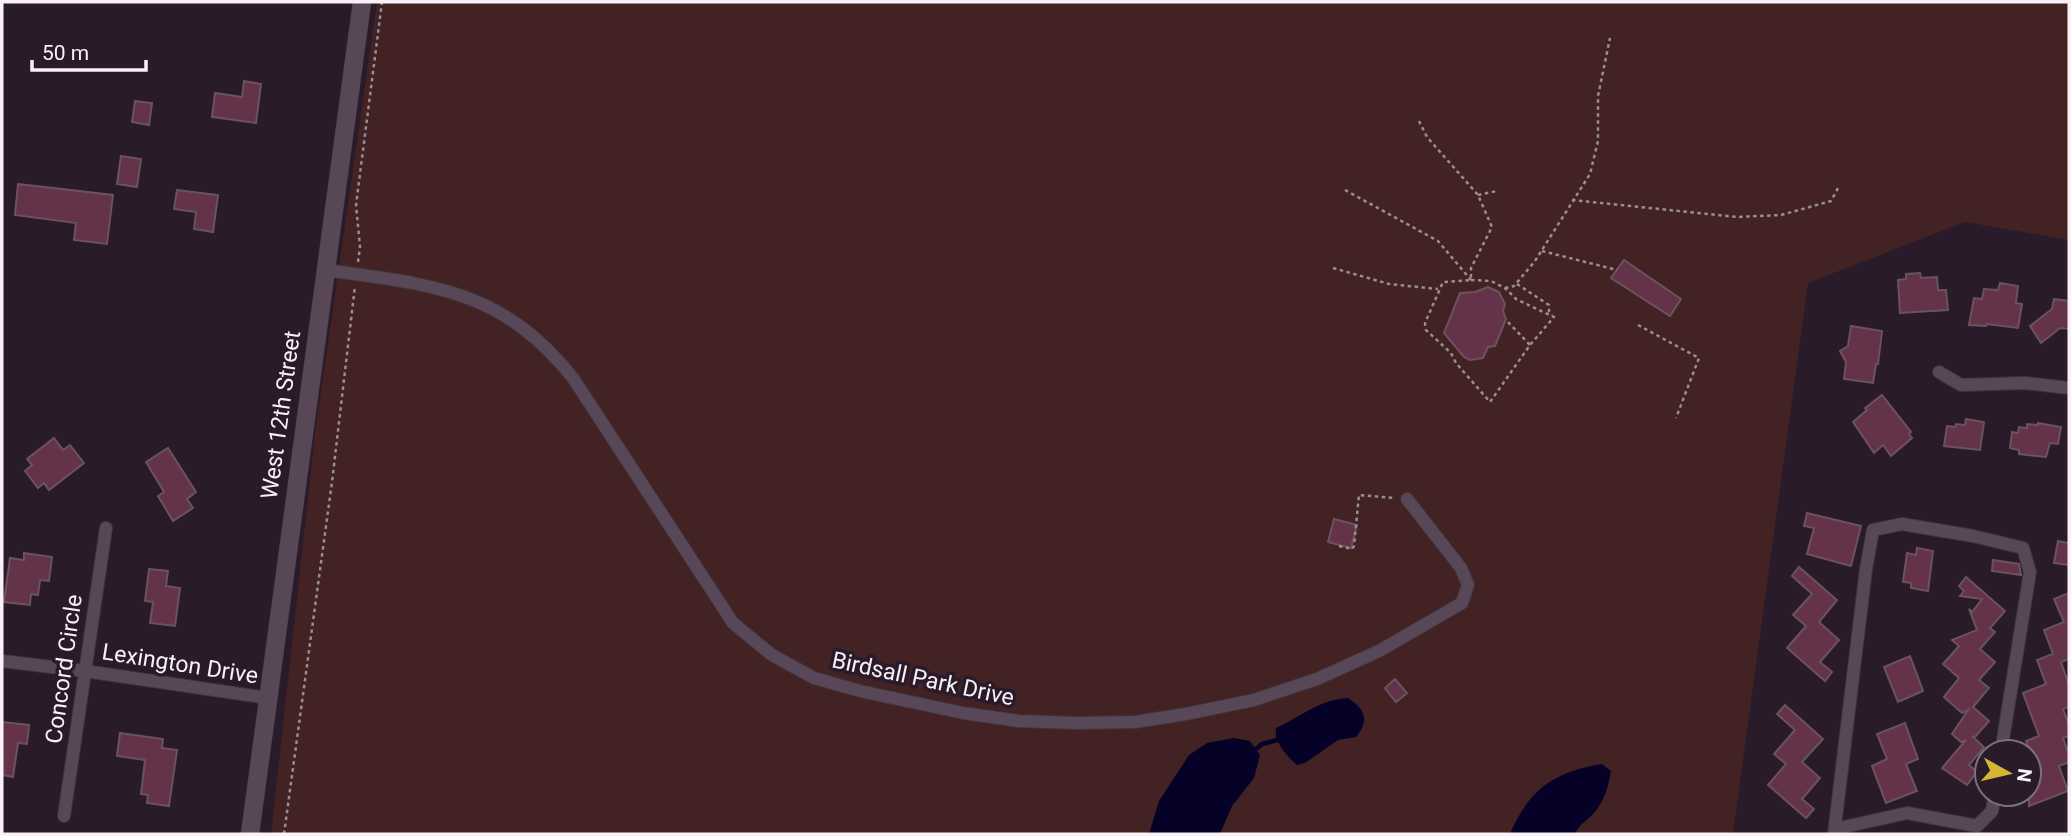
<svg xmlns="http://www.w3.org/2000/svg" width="2071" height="836" viewBox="0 0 2071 836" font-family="Roboto,sans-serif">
  <rect width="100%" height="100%" fill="#291b29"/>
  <polygon fill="#422223" points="377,2 2069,2 2069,240 1965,222 1808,283 1733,834 271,834 315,434"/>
  <g fill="#050127">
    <path d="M1348,698C1365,709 1370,720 1356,737L1338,740L1305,763L1297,765C1287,756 1273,741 1276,728C1301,717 1320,699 1348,698Z"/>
    <polygon points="1234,738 1250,741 1260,755 1254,778 1232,806 1220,834 1149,834 1159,801 1189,755 1207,743"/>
    <path d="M1602,764L1611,771C1608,787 1605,800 1594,813C1587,821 1579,824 1575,834H1510C1529,789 1554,772 1602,764Z"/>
  </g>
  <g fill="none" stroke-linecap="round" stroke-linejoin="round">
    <polyline stroke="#050127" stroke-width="4.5" points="1256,749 1262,744 1277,740"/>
  </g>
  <g fill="#653349" stroke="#6a535c" stroke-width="2">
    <polygon points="244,81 261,84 256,123 212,117 215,93 242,97"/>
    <polygon points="135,101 152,103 149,125 132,122"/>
    <polygon points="121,156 141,159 137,187 117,184"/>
    <polygon points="18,184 113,195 107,244 74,240 76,223 15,215"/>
    <polygon points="177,190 218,195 213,232 194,229 196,212 174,209"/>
    <polygon points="1624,260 1681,299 1670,316 1611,278"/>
    <polygon points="1920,273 1921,278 1937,277 1938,290 1946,290 1948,310 1900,313 1898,280 1906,279 1906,274"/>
    <polygon points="2000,283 2018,286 2016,303 2022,304 2018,328 1987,324 1986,326 1969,325 1974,298 1982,299 1984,289 1998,290"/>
    <polygon points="1488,287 1499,292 1505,304 1503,311 1506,319 1495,346 1488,347 1483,358 1470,360 1464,357 1444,333 1460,293 1475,292"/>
    <polygon points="2054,299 2069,301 2069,329 2060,328 2041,343 2030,326 2052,309"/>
    <polygon points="1851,326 1882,331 1878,364 1876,364 1873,383 1844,379 1846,362 1840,351 1848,346"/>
    <polygon points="1882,395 1911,432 1909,434 1912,438 1891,456 1883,445 1874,453 1853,422 1867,410 1865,408"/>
    <polygon points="1966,419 1984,422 1980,450 1944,446 1947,426 1955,427 1956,424 1965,425"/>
    <polygon points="2038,423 2061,427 2058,444 2050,443 2046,457 2019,454 2019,450 2010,448 2012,432 2018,433 2019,427 2027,428 2027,424 2038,425"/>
    <polygon points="54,438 63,450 70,445 84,463 49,490 44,483 38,488 25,471 32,465 27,459"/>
    <polygon points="168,448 196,492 187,499 193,508 173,521 158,496 164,492 146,462"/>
    <polygon points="1807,513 1861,526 1851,566 1807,554 1814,528 1804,526"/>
    <polygon points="1334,519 1357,525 1351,548 1328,542"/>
    <polygon points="2058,541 2069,543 2069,565 2054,563"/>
    <polygon points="1917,548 1933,551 1928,591 1911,588 1911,583 1903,582 1907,553 1916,555"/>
    <polygon points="24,553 52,557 49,581 40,580 38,595 31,594 30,605 4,602 10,558 24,560"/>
    <polygon points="1993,560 2019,564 2021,575 1992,571"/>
    <polygon points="1799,567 1837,600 1819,622 1839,640 1820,662 1832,672 1825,681 1787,648 1806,626 1793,615 1812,594 1792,576"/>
    <polygon points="149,569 168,571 166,586 180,588 175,626 150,623 153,602 145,601"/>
    <polygon points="1966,577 2005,611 1990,628 1995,632 1980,649 1995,662 1979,680 1989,688 1973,707 1989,721 1976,736 1973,737 1984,747 1969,765 1977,772 1967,785 1942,768 1966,740 1961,742 1952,734 1968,710 1962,713 1944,697 1959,678 1943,664 1959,646 1952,640 1977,630 1969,609 1972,612 1982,599 1960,596 1964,591 1959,586"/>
    <polygon points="2069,593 2069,659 2061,662 2069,685 2069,707 2063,709 2069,725 2069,736 2063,738 2069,755 2069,762 2059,766 2068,791 2029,806 2029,766 2035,764 2026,741 2039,736 2023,693 2046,684 2037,660 2053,654 2044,630 2064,622 2054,599"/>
    <polygon points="1910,656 1923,691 1898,702 1884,667"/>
    <polygon points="1395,679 1407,693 1396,702 1385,688"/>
    <polygon points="1785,705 1823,739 1802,762 1820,778 1802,799 1814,809 1806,818 1768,785 1786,764 1774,754 1795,730 1777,714"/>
    <polygon points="2,722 29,725 27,744 18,743 13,777 2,775"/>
    <polygon points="1905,723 1918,759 1906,764 1917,791 1886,803 1872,766 1887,759 1877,734"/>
    <polygon points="120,733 163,739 162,748 177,750 169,806 147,803 148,795 141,794 145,760 117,756"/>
  </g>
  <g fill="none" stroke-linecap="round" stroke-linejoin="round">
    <defs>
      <g id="street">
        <path d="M326,270C431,285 501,288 573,378L733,623L772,655L814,678L860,691L963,713L1019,721L1076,723L1135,722L1186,714L1254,700L1317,679L1379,651L1462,603L1468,585L1461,568L1407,499"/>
        <polyline points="1939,372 1961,385 2025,383 2069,388"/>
        <polyline points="2,661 85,671 268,698"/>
        <polyline points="64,816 106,528"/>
        <polyline points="1835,829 1907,813 1977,826 1992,811 1995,794"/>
        <polyline points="1834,834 1866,569 1873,530 1902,524 1973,536 2023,548 2030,572 2001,752"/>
      </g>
      <polyline id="secondary" points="250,834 362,2"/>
    </defs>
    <use href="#street" stroke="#40353f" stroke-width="14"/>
    <use href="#secondary" stroke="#40353f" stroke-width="19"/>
    <g stroke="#998d98" stroke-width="2.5" stroke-dasharray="3.5 3.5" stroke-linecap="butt">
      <polyline points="1419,121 1427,137 1478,195 1492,227 1471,268 1471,280"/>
      <polyline points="1345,190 1438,241 1471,280"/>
      <polyline points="1478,195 1497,191"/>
      <polyline points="1572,200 1737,217 1781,215 1831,201 1838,188"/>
      <polyline points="1542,251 1617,270"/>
      <polyline points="358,262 360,247 356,205 382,2"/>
      <polyline points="1333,268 1389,284 1438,289"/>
      <polygon points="1471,280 1491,281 1505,288 1516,299 1554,317 1530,345 1490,402 1456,363 1451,353 1426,330 1425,323 1443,282"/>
      <polyline points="1517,284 1549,305 1549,312 1552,315"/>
      <polyline points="1505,288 1514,286 1535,261 1590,174 1598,141 1598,96 1610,38"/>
      <polyline points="1508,322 1530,345"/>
      <polyline points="1638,325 1699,358 1676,418"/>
      <polyline points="1339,546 1352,549 1354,546 1359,495 1394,498"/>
      <polyline points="284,834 332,482 355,286"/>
    </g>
    <use href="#street" stroke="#584857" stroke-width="12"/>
    <use href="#secondary" stroke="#584857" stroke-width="18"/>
  </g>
  <g text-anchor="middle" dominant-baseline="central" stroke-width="7" stroke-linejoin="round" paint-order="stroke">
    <g font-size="23" fill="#faf0f9" stroke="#291b29">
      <text transform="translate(281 415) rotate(-82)">West 12th Street</text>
      <text transform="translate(180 664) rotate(9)">Lexington Drive</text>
      <text transform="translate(64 669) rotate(-82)">Concord Circle</text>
      <text transform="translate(923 679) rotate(12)">Birdsall Park Drive</text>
    </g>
  </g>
  <rect width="2071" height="836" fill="none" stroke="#faf0f9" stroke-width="7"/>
  <g transform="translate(2008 773) rotate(98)"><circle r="33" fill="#291b29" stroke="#7d707c" stroke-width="2"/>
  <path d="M0-5L12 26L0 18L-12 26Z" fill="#d5b534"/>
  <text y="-10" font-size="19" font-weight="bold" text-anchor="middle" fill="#faf0f9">N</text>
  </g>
  <path d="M32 60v10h114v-10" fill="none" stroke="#faf0f9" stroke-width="3.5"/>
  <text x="42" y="60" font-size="21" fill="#faf0f9" stroke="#291b29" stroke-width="5" paint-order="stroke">50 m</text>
</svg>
